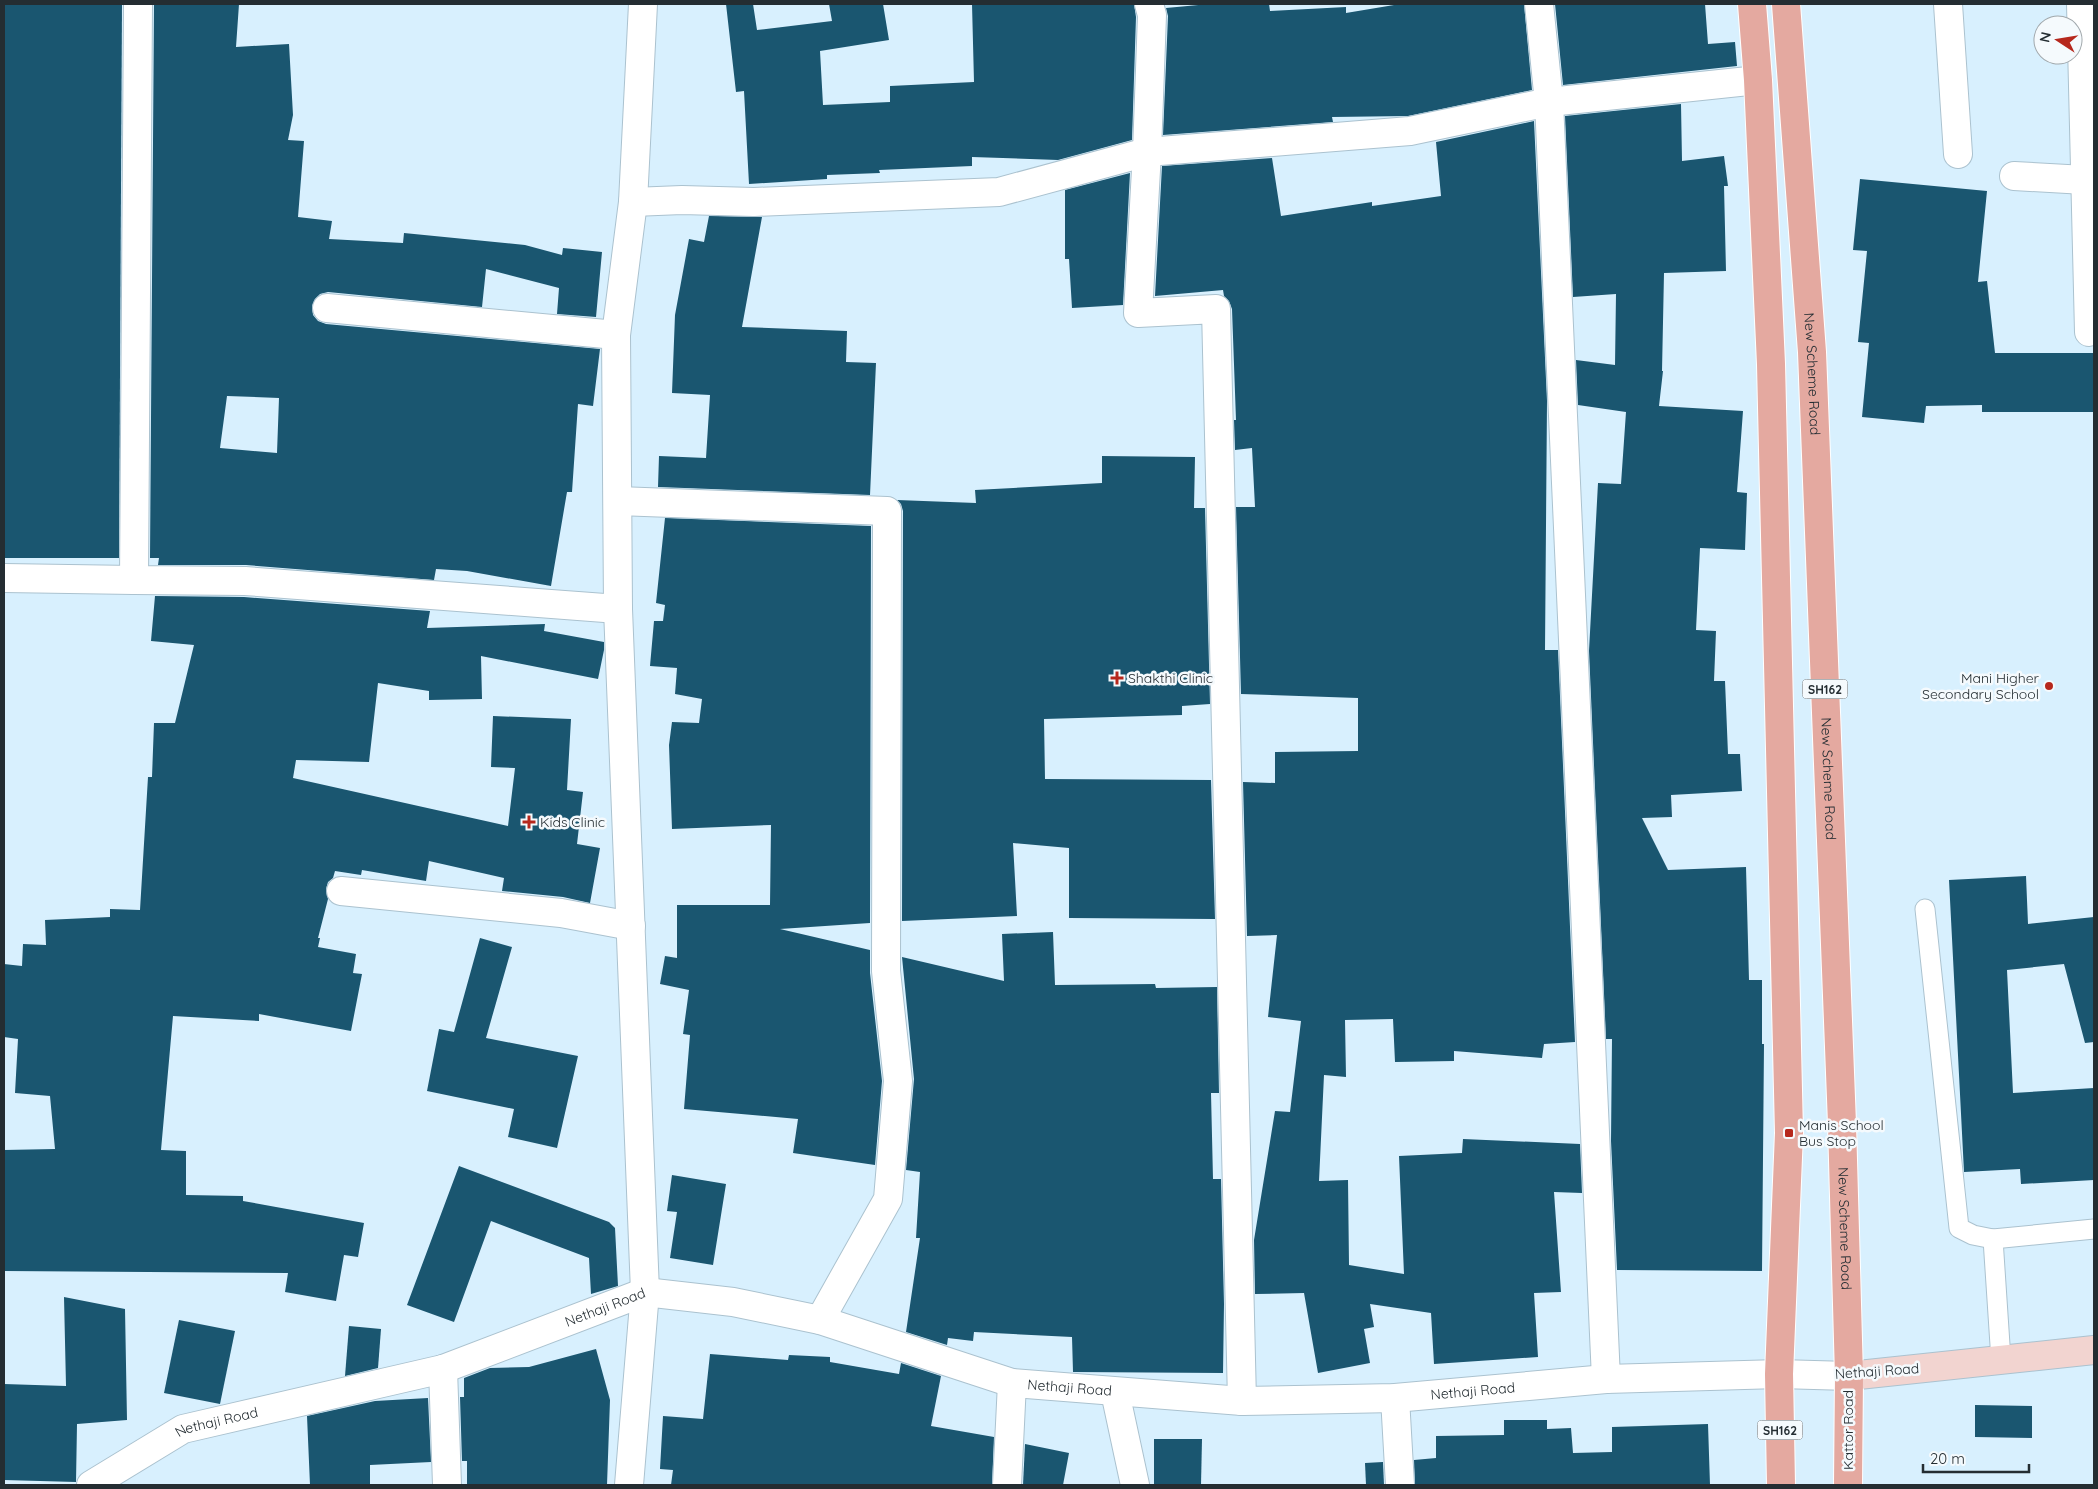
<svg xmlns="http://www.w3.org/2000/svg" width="2098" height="1489" viewBox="0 0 2098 1489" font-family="Quicksand,sans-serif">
  <rect width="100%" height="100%" fill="#d8f0fe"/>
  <g fill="#1a5670" fill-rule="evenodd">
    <polygon points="4,4 122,4 119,558 4,558"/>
    <path d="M154,4H239L236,47L289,44L293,115L288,140L304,141L298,217L332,221L329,239L403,243L404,233L525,245L562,255L563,248L602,252L596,317L557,314L559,288L486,269L482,307L328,292L320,294L315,299L312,306L313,315L318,321L326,324L600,349L593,406L578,404L572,492H567L551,586L467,571L436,569L434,580L246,565H158L159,558H150ZM227,396L279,398L277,453L220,448Z"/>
    <polygon points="726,4 753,4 757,30 832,21 829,4 883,4 889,40 820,51 823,105 890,102 890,86 974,82 972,4 1134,4 1136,17 1132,140 1058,160 972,157 972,166 879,170 880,173 827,175 827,179 749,184 744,91 736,92"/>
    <polygon points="1209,4 1269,4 1270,11 1346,7 1346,13 1400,4 1524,4 1532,90 1408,116 1332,117 1333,122 1163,135 1168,16 1166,8"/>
    <polygon points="1555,4 1705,4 1708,44 1735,42 1737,66 1563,85"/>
    <polygon points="1681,104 1682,161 1724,156 1728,186 1724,186 1726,271 1664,273 1662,371 1663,371 1659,406 1743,411 1737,492 1747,493 1745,550 1700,548 1696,630 1716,631 1714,681 1725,681 1728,754 1740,754 1742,791 1671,795 1672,817 1642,818 1668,870 1746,867 1749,980 1762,980 1762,1044 1764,1044 1762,1271 1617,1270 1611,1141 1612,1039 1606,1039 1589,651 1598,483 1621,484 1626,412 1578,405 1576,360 1615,365 1616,294 1573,297 1565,116"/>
    <polygon points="1534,121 1547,401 1545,650 1558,650 1575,1042 1544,1044 1542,1058 1454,1051 1454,1061 1395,1062 1393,1019 1345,1020 1346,1077 1324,1075 1319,1181 1348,1180 1349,1265 1404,1274 1399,1156 1462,1153 1463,1139 1580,1144 1582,1193 1554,1192 1561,1292 1534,1293 1538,1357 1434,1364 1431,1313 1370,1304 1374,1327 1364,1329 1370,1363 1318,1373 1304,1293 1255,1294 1254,1240 1275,1111 1290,1112 1301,1021 1268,1017 1277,935 1247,936 1243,782 1275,783 1275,752 1358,751 1358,698 1241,694 1236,507 1255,507 1252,448 1235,450 1234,420 1236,420 1232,309 1229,301 1224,296 1223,290 1155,296 1162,166 1272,158 1281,216 1372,202 1372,206 1441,196 1436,142"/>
    <polygon points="1130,173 1123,305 1072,308 1069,259 1065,259 1065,190"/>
    <polygon points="1860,179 1987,191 1978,282 1987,281 1995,353 2094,353 2094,412 1982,412 1982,405 1926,406 1924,423 1862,417 1869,343 1858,342 1867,251 1853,250"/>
    <polygon points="709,216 762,217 742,327 847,331 846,362 876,363 870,495 658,487 659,456 706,458 710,395 672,393 675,315 689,239 704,242"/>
    <polygon points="1102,456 1195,457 1194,508 1205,508 1210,704 1182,706 1182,715 1044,719 1045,779 1211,780 1215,919 1069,918 1069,848 1013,843 1017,916 902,921 903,511 901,504 897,500 976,503 975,490 1102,483"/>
    <polygon points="665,518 871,526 870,923 780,929 870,950 870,973 882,1081 875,1165 793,1153 798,1119 684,1109 690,1035 683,1034 689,990 660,984 665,956 677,958 677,905 770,905 771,825 672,829 669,745 672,722 699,723 702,699 675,694 677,668 650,666 654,621 663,621 665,605 656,603"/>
    <polygon points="155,596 244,597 430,611 427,628 545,624 544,631 604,642 604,650 598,679 481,656 482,699 429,700 429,691 378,683 369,762 296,760 293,778 508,826 515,768 491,767 493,716 571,719 567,790 583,792 577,844 600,848 590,903 563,897 502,891 504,878 429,861 426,881 362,870 361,875 335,871 333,878 328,882 326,889 328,899 318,938 320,938 318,947 356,954 353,973 362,974 351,1031 259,1014 259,1021 173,1016 161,1150 186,1151 186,1195 243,1196 243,1201 364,1223 358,1257 344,1255 336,1301 285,1292 288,1273 4,1271 4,1150 55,1149 50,1096 15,1093 18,1039 4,1037 4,964 22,966 23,944 46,945 45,920 110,917 110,909 140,910 148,777 152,777 154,723 175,723 194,645 151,641"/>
    <polygon points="2026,876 2028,924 2094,917 2094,1042 2085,1043 2064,964 2007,970 2013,1093 2094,1088 2094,1180 2021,1184 2020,1169 1964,1172 1949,880"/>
    <polygon points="1053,932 1055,985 1155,984 1156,988 1217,987 1219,1093 1211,1093 1213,1179 1221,1179 1224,1304 1223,1373 1073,1372 1072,1337 974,1332 973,1341 948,1338 947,1345 906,1332 920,1238 916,1238 920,1172 906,1170 914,1079 902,957 1004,981 1002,934"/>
    <polygon points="480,938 512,947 486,1038 578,1056 557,1148 508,1137 514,1109 427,1091 439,1029 454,1032"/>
    <polygon points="459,1166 609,1222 615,1228 618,1286 591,1294 589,1258 491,1221 454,1322 407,1305"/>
    <polygon points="672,1175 726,1184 713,1265 670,1258 677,1212 667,1211"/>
    <polygon points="64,1297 125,1309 127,1420 77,1424 76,1482 4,1480 4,1384 66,1386"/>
    <polygon points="179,1320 235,1331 220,1404 164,1393"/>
    <polygon points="349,1326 381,1329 378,1368 345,1376"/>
    <polygon points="596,1349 610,1400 607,1485 467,1485 467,1461 462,1461 460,1397 464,1397 464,1378 490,1368 529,1367"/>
    <polygon points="710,1354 788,1360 789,1355 830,1357 830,1362 899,1374 901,1363 941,1376 931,1426 994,1437 992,1485 671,1485 673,1470 660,1469 663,1416 703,1419"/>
    <polygon points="428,1398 431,1462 370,1465 370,1485 310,1485 307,1416 375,1401"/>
    <polygon points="1975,1405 2032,1406 2032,1438 1975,1437"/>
    <polygon points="1504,1420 1547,1420 1547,1429 1571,1428 1573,1453 1612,1452 1612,1427 1708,1424 1710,1485 1415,1485 1414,1460 1436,1458 1436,1436 1504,1435"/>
    <polygon points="1154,1439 1202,1439 1201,1485 1154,1485"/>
    <polygon points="1025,1444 1069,1453 1063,1485 1023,1485"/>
    <polygon points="1383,1462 1384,1485 1366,1485 1365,1463"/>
  </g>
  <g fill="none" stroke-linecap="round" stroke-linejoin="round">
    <defs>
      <g id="lane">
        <polyline points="1925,909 1959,1228 1973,1235 1993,1239 2094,1229"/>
        <polyline points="1993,1239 2001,1360"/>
      </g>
      <g id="street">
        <polyline points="138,4 134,580 245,581 618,609"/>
        <polyline points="1149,4 1152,15 1147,152 1138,313 1216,309 1242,1401"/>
        <polyline points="1539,4 1549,102 1606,1379"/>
        <polyline points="1948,4 1958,154"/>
        <polyline points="2081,4 2089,332"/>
        <polyline points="2014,176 2085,180"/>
        <polyline points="633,202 682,200 754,202 999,192 1147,152 1410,131 1549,102 1758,80"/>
        <polyline points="327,308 616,335"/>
        <polyline points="618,501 887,511 886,971 898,1081 888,1199 820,1320"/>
        <polyline points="4,578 134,580"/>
        <polyline points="341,891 561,913 631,926"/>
        <polyline points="443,1369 447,1485"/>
        <polyline points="1115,1392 1135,1485"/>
        <polyline points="1395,1398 1400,1485"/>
        <path id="s1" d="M91,1485L183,1429L443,1369L645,1292L733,1302L820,1320L1012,1383L1242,1401L1395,1398L1606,1379L1779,1374L1849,1376"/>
        <polyline points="629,1485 645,1292 618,609 616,335 633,202 643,4"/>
        <polyline points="1007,1485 1012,1383"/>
      </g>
      <polyline id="secondary" points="1849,1376 2094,1350"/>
      <g id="primary">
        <polyline points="1752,4 1758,80 1771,364 1789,1133 1779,1374 1781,1485"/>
        <path id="s2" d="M1786,4L1812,352L1842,1124L1849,1376L1848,1485"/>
      </g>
    </defs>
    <use href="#lane" stroke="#abc2cf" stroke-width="21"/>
    <use href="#street" stroke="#abc2cf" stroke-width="30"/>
    <use href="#secondary" stroke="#abc2cf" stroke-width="30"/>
    <use href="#primary" stroke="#fff" stroke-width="30"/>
    <use href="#lane" stroke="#fff" stroke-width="19"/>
    <use href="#street" stroke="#fff" stroke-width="28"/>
    <use href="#secondary" stroke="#f2d4d0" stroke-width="28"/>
    <use href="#primary" stroke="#e4a9a0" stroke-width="28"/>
  </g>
  <g fill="#b6281d" stroke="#f5fafd" stroke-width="2">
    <path d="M1114.5 670.5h5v5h5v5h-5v5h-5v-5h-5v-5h5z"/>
    <circle cx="2049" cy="686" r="5"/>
    <path d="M526.5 814.5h5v5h5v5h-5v5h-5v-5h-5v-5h5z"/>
    <rect x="1784" y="1128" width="10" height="10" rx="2.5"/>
  </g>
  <g text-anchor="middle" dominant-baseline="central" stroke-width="5" stroke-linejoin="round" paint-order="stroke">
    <g fill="#f5fafd" stroke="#636a6f" stroke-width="1">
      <rect x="1802.5" y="679.5" width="45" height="19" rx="4"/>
      <rect x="1757.5" y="1420.5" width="45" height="19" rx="4"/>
    </g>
    <g font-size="12" font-weight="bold" fill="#242d32">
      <text x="1825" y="689">SH162</text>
      <text x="1780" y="1430">SH162</text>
    </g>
    <g font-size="14" fill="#242d32" stroke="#f5fafd">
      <text stroke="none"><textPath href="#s2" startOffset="371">New Scheme Road</textPath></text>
      <text stroke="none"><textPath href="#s2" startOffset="776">New Scheme Road</textPath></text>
      <text stroke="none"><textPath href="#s2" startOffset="1226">New Scheme Road</textPath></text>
      <text stroke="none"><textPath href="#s1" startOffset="548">Nethaji Road</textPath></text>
      <text transform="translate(1877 1371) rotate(-4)">Nethaji Road</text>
      <text stroke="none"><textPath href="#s1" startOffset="1028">Nethaji Road</textPath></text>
      <text stroke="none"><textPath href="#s1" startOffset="1432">Nethaji Road</textPath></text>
      <text stroke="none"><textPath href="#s1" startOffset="142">Nethaji Road</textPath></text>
      <text transform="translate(1848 1430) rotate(-90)">Kattor Road</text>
    </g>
    <g font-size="14" fill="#242d32" stroke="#f5fafd" text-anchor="start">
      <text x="1128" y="678">Shakthi Clinic</text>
      <text x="2039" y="678" text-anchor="end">Mani Higher<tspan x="2039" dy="16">Secondary School</tspan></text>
      <text x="540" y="822">Kids Clinic</text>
      <text x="1799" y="1125">Manis School<tspan x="1799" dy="16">Bus Stop</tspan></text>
    </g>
  </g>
  <rect width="2098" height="1489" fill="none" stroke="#242d32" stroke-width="10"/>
  <g transform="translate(2058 40) rotate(282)"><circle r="24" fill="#f5fafd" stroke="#a1a8ac"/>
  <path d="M0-4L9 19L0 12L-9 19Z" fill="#b6281d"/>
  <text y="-8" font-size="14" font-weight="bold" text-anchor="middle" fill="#242d32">N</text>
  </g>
  <path d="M1923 1464v8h106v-8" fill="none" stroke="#242d32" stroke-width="2.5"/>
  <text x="1930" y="1464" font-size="15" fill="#242d32" stroke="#f5fafd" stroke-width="4" paint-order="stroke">20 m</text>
</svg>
